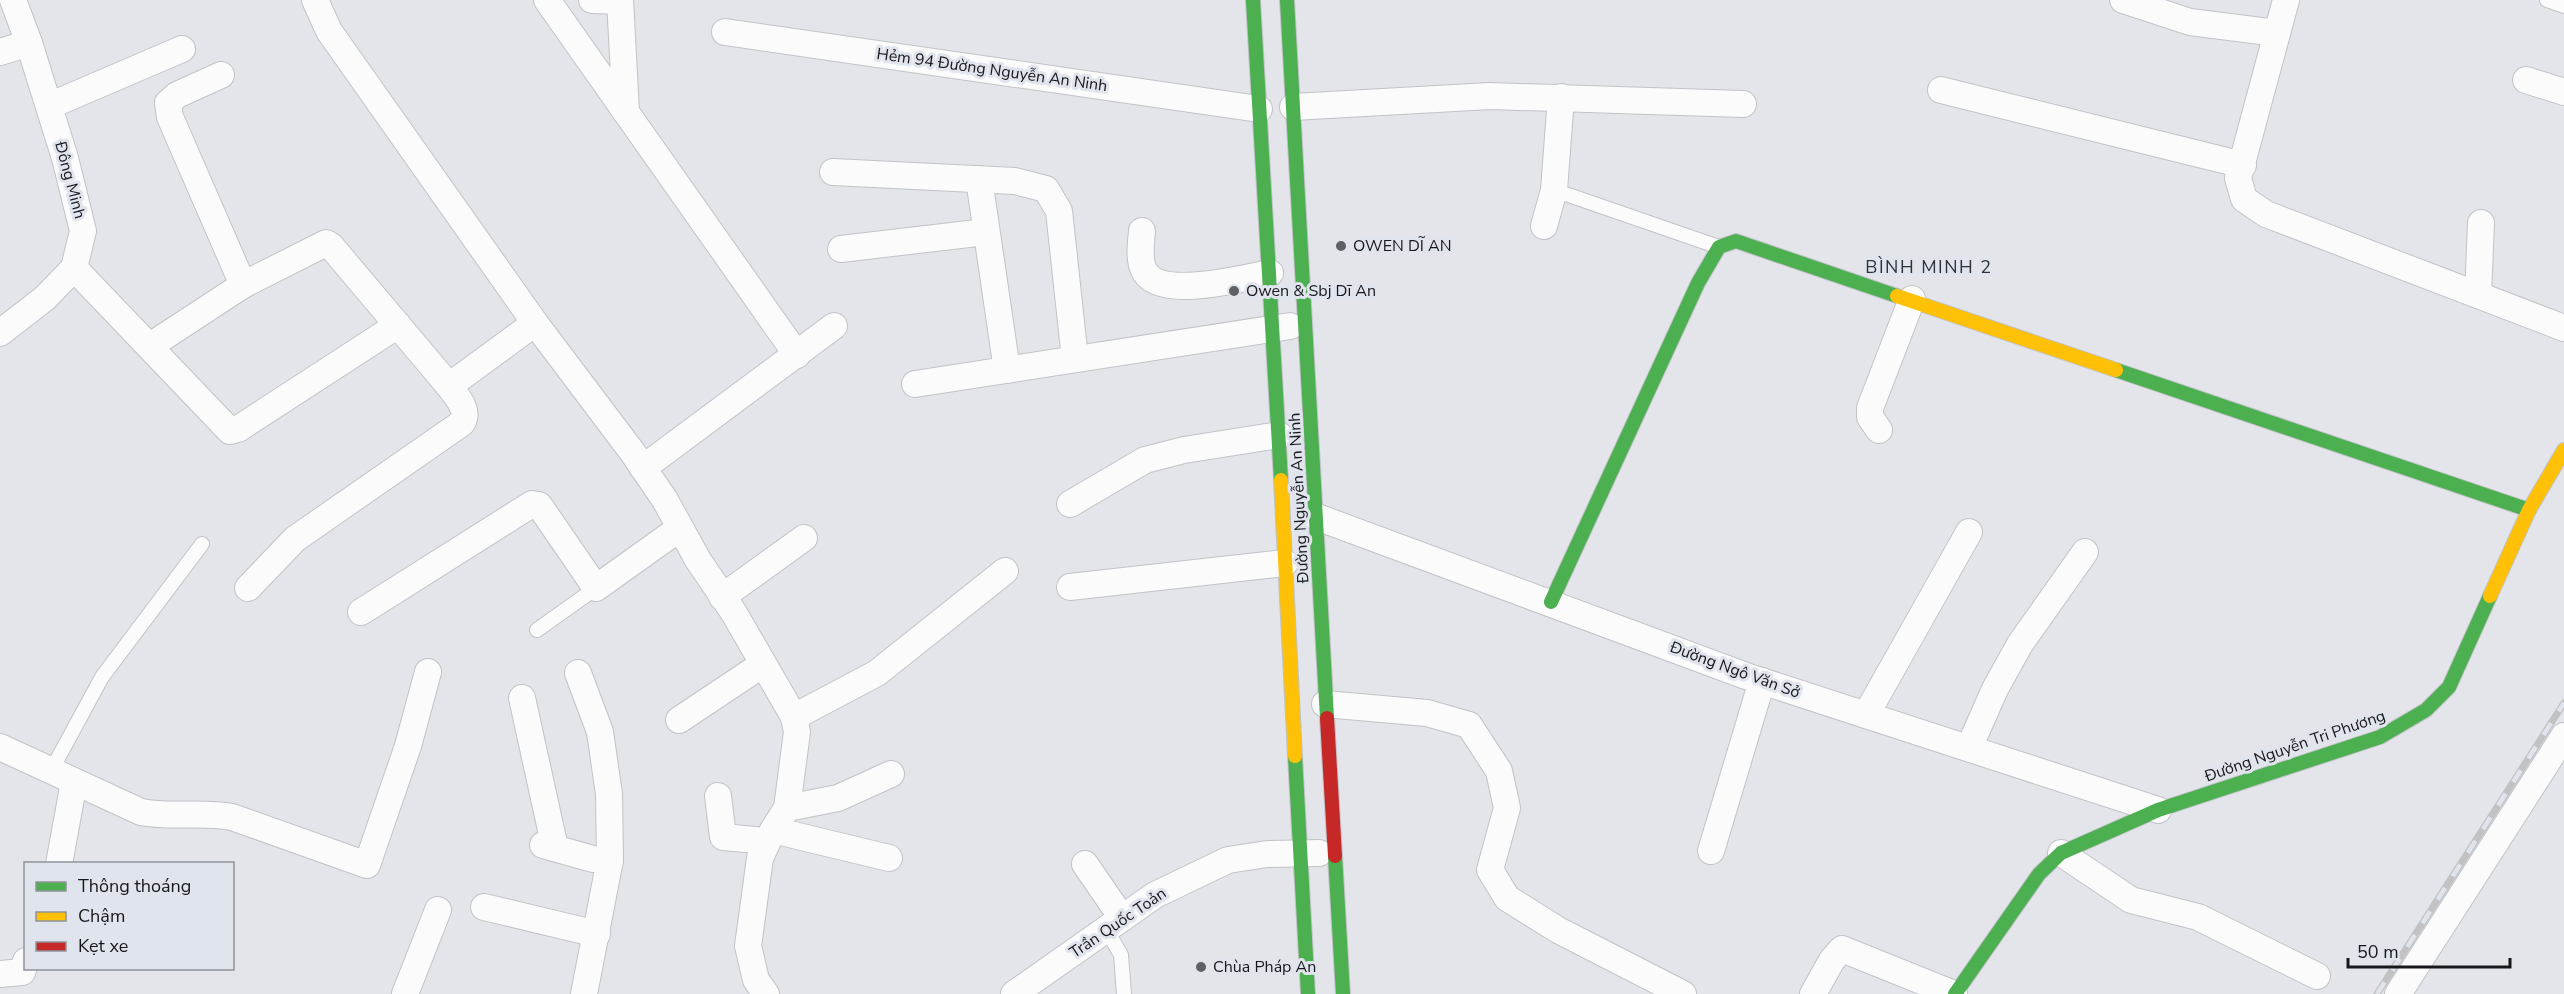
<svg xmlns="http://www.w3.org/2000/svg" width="2564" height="994" viewBox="0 0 2564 994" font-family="'Nunito Sans',sans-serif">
  <rect width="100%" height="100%" fill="#e3e5ea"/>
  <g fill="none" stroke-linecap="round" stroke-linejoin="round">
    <defs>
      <g id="lane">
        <polyline points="2547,0 2564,6"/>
        <polyline points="1554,190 1719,247"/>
        <polyline points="537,630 596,588"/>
        <polyline points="51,771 102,677 202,544"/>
        <polyline points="1106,929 1121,955 1124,994"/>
      </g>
      <g id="street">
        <polyline points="315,0 329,31 535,323 633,453 665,500 698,560 734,613 794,717 797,732 787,808 773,830 760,858 748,946 756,980 766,994"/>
        <polyline points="547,0 797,355"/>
        <polyline points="592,0 620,1"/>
        <polyline points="620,0 626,112"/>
        <polyline points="2123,0 2190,22 2277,33"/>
        <polyline points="2286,0 2238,178 2244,199 2266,214 2564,328"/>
        <polyline points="725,32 1259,109"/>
        <polyline points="0,52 29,43"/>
        <polyline points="221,75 177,95 168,103 170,117 243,285"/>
        <polyline points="2526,80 2564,92"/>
        <polyline points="1941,90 2243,165"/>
        <polyline points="49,106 182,49"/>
        <polyline points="1293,107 1490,96 1743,104"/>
        <polyline points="833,172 1015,181 1046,189 1059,211 1075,359"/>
        <polyline points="979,179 1007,370"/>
        <polyline points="1544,226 1554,190 1561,97"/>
        <path d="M1142,231C1141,243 1138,261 1145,272C1162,300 1243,278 1270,273"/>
        <polyline points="841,249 986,232"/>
        <polyline points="74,268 230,431 238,429 398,325"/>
        <polyline points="2478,295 2481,223"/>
        <polyline points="0,333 45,298 74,268 83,231 65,158 29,43 13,0"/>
        <polyline points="150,346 243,285 326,243 331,246 449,386"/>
        <polyline points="915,384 1290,326"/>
        <polyline points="1879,430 1870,417 1870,408 1912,299"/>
        <polyline points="643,468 834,326"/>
        <polyline points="1070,504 1145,460 1184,450 1279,435"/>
        <polyline points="1317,517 1746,676 2158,810"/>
        <polyline points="1070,587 1285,563"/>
        <path d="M248,588L295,539L462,423C470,410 457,397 449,386L535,323"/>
        <polyline points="722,597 804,538"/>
        <polyline points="361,612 532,504 539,505 596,588 680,528"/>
        <polyline points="578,673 600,732 609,794 610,860"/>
        <polyline points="522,698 555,848"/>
        <polyline points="1325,704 1427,713 1469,725 1499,771 1507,808 1490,870 1507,898 1558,930 1683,994"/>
        <polyline points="1866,715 1969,532"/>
        <polyline points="794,717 877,673 1005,571"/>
        <polyline points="679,720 763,664"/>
        <path d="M0,747L141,812C171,818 202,811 232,817L367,865L408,746L428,672"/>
        <polyline points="1969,748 1995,689 2020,644 2085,552"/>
        <polyline points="718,796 723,837 767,841"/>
        <polyline points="787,808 838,798 891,774"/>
        <polyline points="773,830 889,858"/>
        <polyline points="543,845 593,859 610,860 584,994"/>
        <polyline points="1711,851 1762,681"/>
        <polyline points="2061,853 2131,900 2198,917 2317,976"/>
        <polyline points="59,864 74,782"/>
        <polyline points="1085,864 1122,918"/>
        <polyline points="484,907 597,934"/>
        <polyline points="0,974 22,972 26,961"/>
        <polyline points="405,994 438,910"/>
        <polyline points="1014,994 1155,895 1228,860 1267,854 1319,853"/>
        <polyline points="1813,994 1832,960 1842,949 1954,994"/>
        <polyline points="2398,994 2564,736"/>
      </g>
      <g id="fast">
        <polyline points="1253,0 1281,480"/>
        <polyline points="1287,0 1327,718"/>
        <polyline points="2116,370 2529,510"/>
        <polyline points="1551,602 1698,283 1719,247 1736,241 1897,296"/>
        <polyline points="1295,756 1308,994"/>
        <polyline points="1335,856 1343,994"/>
        <polyline points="1955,994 2039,874 2061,853 2158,810 2380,737 2426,710 2449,687 2490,596"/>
      </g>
      <g id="slow">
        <polyline points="1897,296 2116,370"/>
        <polyline points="1281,480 1295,756"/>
        <polyline points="2490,596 2529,510 2564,450"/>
      </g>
      <polyline id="jam" points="1327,718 1335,856"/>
    </defs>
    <use href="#lane" stroke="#c1c3c7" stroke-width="16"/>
    <use href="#street" stroke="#c1c3c7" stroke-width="28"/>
    <use href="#fast" stroke="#c1c3c7" stroke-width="16"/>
    <use href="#slow" stroke="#c1c3c7" stroke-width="16"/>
    <use href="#jam" stroke="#c1c3c7" stroke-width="16"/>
    <use href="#lane" stroke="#fbfbfc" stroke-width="14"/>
    <use href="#street" stroke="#fbfbfc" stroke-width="26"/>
    <use href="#fast" stroke="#4caf50" stroke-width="14"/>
    <use href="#slow" stroke="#ffc107" stroke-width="14"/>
    <use href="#jam" stroke="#c62828" stroke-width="14"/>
    <defs>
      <polyline id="rail" points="2377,994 2564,703"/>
    </defs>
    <use href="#rail" stroke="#c2c2c4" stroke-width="7"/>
    <use href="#rail" stroke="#e0e4ed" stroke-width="4.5" stroke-dasharray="14" stroke-linecap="butt"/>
  </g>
  <g fill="#5e6063" stroke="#e0e4ed" stroke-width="2">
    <circle cx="1341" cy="246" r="6"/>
    <circle cx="1234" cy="291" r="6"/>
    <circle cx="1201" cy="967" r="6"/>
  </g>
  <g text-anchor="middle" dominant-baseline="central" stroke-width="6" stroke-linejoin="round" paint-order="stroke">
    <g font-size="16" fill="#17181b" stroke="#e0e4ed">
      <text transform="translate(992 70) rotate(8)">Hẻm 94 Đường Nguyễn An Ninh</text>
      <text transform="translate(70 180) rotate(75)">Đông Minh</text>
      <text transform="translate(1299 498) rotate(-93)">Đường Nguyễn An Ninh</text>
      <text transform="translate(1735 670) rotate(20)">Đường Ngô Văn Sở</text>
      <text transform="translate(2295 746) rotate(-19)">Đường Nguyễn Tri Phương</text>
      <text transform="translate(1118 923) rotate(-34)">Trần Quốc Toản</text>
    </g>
    <g font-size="16" fill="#17181b" stroke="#e0e4ed" text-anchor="start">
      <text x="1353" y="246">OWEN DĨ AN</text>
      <text x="1246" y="291">Owen &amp; Sbj Dĩ An</text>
      <text x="1213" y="967">Chùa Pháp An</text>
    </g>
    <g font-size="18" letter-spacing="1.5" fill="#2e3138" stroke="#e0e4ed">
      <text x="1929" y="267">BÌNH MINH 2</text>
    </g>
  </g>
  <rect x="24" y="862" width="210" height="108" fill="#e0e4ed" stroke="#909299" stroke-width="1.5"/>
  <rect x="36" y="882" width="30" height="9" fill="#4caf50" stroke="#909299" stroke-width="1.5"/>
  <text x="78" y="892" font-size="18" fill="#17181b">Thông thoáng</text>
  <rect x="36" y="912" width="30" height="9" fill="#ffc107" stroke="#909299" stroke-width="1.5"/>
  <text x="78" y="922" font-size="18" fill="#17181b">Chậm</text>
  <rect x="36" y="942" width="30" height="9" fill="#c62828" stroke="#909299" stroke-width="1.5"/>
  <text x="78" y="952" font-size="18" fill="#17181b">Kẹt xe</text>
  <path d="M2348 958v9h162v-9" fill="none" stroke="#17181b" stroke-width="3"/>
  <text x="2357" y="958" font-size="18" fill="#17181b" stroke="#e0e4ed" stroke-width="4.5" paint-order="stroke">50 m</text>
</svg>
